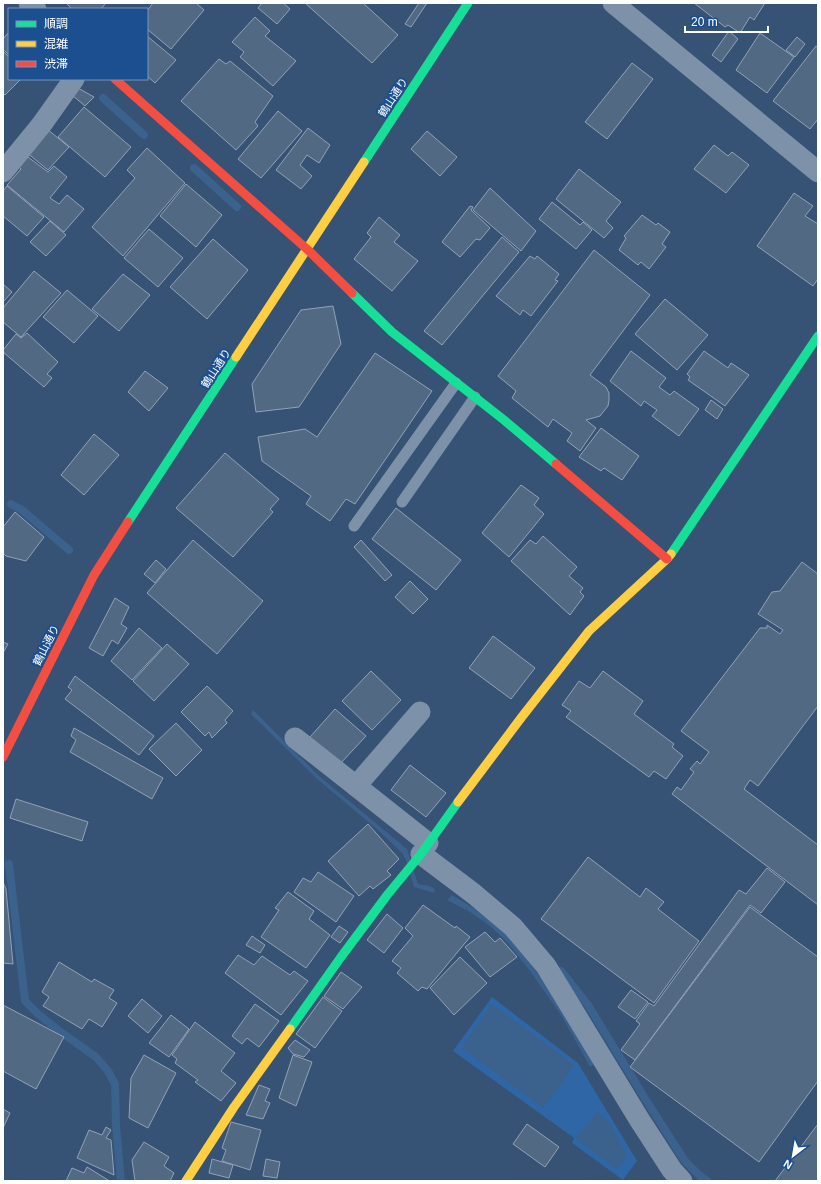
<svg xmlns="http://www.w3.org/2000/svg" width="821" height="1184" viewBox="0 0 821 1184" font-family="Arial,'Noto Sans JP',sans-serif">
  <rect width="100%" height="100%" fill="#365274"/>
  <polygon fill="#2f66a5" points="492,997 578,1063 637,1161 623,1180 572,1143 574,1138 453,1051"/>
  <g fill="#3b618d">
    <polygon points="253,710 319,776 407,849 418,884 430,886 435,889 434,893 414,887 406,860 402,853 379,831 316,778 251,714"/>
    <path d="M452,895C465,903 478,910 490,920C534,957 564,1015 594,1064L590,1067L561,1015L530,971L507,942L490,926L470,912L447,900Z"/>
    <polygon points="491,1004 574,1065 543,1108 462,1048"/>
    <polygon points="597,1112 609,1122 627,1156 617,1169 576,1139"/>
  </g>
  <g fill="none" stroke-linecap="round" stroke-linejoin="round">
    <g stroke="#3b618d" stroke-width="8">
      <polyline points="103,98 144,135"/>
      <polyline points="194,168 237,207"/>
      <polyline points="11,504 22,510 69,550"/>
      <polyline points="9,864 25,1001 38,1014 58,1030 96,1057 108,1071 115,1084 116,1125 121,1181"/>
      <polyline points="561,971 588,1005 649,1105 685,1161 699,1175 707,1181"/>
    </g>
  </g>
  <g fill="#526984" stroke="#92a2b6">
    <polygon points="66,3 106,3 101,9 72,9"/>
    <polygon points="153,3 196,3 204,10 171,49 147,29 147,11"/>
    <polygon points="262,3 283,3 290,9 277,24 258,8"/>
    <polygon points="305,3 363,3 398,35 372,63"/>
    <polygon points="419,3 427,3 411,27 405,24"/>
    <polygon points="694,3 765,3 754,20 750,17 740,33 728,25 725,27"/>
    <polygon points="255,17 270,31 265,36 296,61 273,86 240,57 244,52 232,42"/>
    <polygon points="729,31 738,39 721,62 712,55"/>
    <polygon points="9,32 9,55 3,49 3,39"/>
    <polygon points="760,33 794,57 767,93 736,70"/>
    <polygon points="147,36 176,60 155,83 147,76"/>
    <polygon points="797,37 805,44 795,57 786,50"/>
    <polygon points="816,46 818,47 818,119 810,129 773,101"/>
    <polygon points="3,51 9,57 9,79 21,79 5,95 3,93"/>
    <polygon points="219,59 226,64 230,61 273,96 255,122 258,126 236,150 181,101"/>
    <polygon points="632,63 653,79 607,139 585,122"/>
    <polygon points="78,88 94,97 85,106 72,95"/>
    <polygon points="84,107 131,147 105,177 58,137"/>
    <polygon points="278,111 302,131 261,178 238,159"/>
    <polygon points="308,128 330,145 319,163 307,155 300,165 312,176 301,189 276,170"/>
    <polygon points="47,129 69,147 48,170 26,152"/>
    <polygon points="427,131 457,157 440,176 411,149"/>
    <polygon points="714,145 728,156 732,152 749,165 726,193 694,169"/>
    <polygon points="147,148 185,183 123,256 92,227 135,178 127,170"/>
    <polygon points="28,157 48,172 54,166 67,177 50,198 59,204 67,195 84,209 64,232 7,185 21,169 17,165"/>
    <polygon points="579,169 621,202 606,221 613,228 604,238 556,199"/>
    <polygon points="186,184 222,215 196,247 160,216"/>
    <polygon points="7,186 44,217 27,236 3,216 3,191"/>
    <polygon points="490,188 536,231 521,251 473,210"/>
    <polygon points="794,193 813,206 805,216 818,224 818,279 813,286 757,246"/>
    <polygon points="552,202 580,225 583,222 592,230 576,249 539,219"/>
    <polygon points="470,206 473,207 471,210 490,228 480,240 476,239 460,257 442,242"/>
    <polygon points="642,215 656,225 658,223 670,232 662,244 666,247 649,269 641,262 638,265 619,250 626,238 624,236"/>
    <polygon points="379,217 400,235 394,242 418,261 392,291 354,259 371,237 367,233"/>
    <polygon points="50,221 66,235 46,256 30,242"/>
    <polygon points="149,229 183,258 158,287 124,258"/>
    <polygon points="502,237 519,252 442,345 424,331"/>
    <polygon points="213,239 248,270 207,319 170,287"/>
    <polygon points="594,250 650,295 590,375 606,387 609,393 609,400 608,406 600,416 586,420 596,428 580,451 567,441 572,433 553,419 548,427 512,398 516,391 498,376"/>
    <polygon points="530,256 535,259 537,256 559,274 555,280 558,281 531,316 523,310 520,315 496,296"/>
    <polygon points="34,271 61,293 21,337 3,322 3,308"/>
    <polygon points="123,274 150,295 119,331 92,309"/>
    <polygon points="3,284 12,292 3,302"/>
    <polygon points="67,290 98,316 74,343 43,317"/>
    <polygon points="665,299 708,335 677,370 635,334"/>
    <polygon points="333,306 341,344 299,407 256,412 252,384 301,310"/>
    <polygon points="27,333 58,362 47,374 52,378 44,387 3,352 3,350 16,334 21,338"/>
    <polygon points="631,351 666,378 659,387 670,395 674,391 699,409 679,436 652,416 657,410 644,401 641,406 610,381"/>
    <polygon points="704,351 728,368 731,363 749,375 725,406 688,380 690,377 687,374"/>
    <polygon points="375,353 432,391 355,504 346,499 330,521 306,504 311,496 262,461 258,437 305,429 317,437"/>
    <polygon points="145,371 168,388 149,411 128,392"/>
    <polygon points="711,400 723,409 717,419 705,410"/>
    <polygon points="601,428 639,456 622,480 604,468 601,471 579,457"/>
    <polygon points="94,434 119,455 84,495 61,475"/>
    <polygon points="225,453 279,499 270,509 273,512 233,557 176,508"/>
    <polygon points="521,485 539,498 534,505 544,514 509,557 482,533"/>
    <polygon points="396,508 461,560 436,590 372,539"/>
    <polygon points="15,512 44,537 26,561 6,556 3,553 3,527"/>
    <polygon points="543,536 577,567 569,576 583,588 580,592 584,596 570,615 511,561 530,540 536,544"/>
    <polygon points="193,540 263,601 217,654 147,593"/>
    <polygon points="361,540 392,575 385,581 354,547"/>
    <polygon points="156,560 166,569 155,583 144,574"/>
    <polygon points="802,562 818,574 818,706 758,786 750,780 744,789 818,845 818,905 672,794 677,787 681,790 694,772 690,769 697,761 700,764 709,752 681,731 760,628 767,628 767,625 780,634 783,630 758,614 772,592 780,591"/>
    <polygon points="410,581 428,599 413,614 395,597"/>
    <polygon points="115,598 129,607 121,624 127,628 118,644 112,640 103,656 89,648"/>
    <polygon points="139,628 162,648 132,680 111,661"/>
    <polygon points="493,636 535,668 511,699 469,668"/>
    <polygon points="3,642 8,644 3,653"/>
    <polygon points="167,644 189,664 154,701 133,681"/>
    <polygon points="371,671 401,700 372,730 342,701"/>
    <polygon points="603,671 643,701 634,714 674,744 672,747 683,756 666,779 654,771 649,777 566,717 571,711 562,705 579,681 590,688"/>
    <polygon points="75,676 154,736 139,755 65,699 72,690 68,687"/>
    <polygon points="207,686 233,711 225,720 227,723 212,738 209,732 205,736 181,712"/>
    <polygon points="335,709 366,736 340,764 310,737"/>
    <polygon points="176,723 202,750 176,776 149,749"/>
    <polygon points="74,728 163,778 152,799 70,752 76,740 71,736"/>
    <polygon points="410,765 446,793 426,817 391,790"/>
    <polygon points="16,799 88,822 82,841 10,818"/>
    <polygon points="368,824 399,859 387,871 391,875 373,889 370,886 359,896 328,861"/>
    <polygon points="588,857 640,897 646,888 664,902 658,909 699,941 654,1003 541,919"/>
    <polygon points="767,868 785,882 761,913 750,905 635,1060 621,1050 640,1024 636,1021 649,1003 654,1006 739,890 746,894"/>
    <polygon points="318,872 354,896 336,922 294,892 303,878 311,882"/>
    <polygon points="3,882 6,889 13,964 3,963"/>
    <polygon points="288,892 314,911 309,919 330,935 306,968 261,937 279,910 275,908"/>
    <polygon points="423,905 455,928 456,926 470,937 427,989 422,987 418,991 397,973 401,968 392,961 413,936 405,928"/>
    <polygon points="750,907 818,957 818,1081 759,1162 630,1067"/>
    <polygon points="387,914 403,928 384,953 367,940"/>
    <polygon points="339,926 348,932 340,943 331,937"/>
    <polygon points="485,932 495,942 500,938 517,957 490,977 465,947"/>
    <polygon points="252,936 265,945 260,953 246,945"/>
    <polygon points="238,955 254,965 262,956 290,975 294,971 308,981 281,1015 225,973"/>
    <polygon points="460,957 487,983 454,1015 430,988"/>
    <polygon points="59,962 92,982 94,979 114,990 109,998 117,1003 102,1027 89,1019 82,1029 43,1006 49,997 42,992"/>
    <polygon points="341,972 362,987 343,1009 324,996"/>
    <polygon points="631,990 648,1002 635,1019 618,1007"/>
    <polygon points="323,997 342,1011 315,1048 296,1034"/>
    <polygon points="142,999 162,1016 148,1033 128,1016"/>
    <polygon points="255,1004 279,1021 259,1047 247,1038 242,1044 232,1036"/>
    <polygon points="3,1005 64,1037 36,1089 3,1071"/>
    <polygon points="171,1015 189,1029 169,1057 149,1043"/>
    <polygon points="195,1022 235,1053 221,1071 236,1083 221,1101 195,1082 198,1080 175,1063 177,1059 172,1055"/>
    <polygon points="295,1040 310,1050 304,1057 293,1054 288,1048"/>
    <polygon points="144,1055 176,1073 148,1128 129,1118 131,1078"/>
    <polygon points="293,1055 312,1062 296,1106 279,1098"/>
    <polygon points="259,1085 270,1089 265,1101 270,1103 263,1119 246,1115"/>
    <polygon points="3,1109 10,1113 3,1128"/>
    <polygon points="231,1122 261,1130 250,1170 222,1161 226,1150 222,1148"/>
    <polygon points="527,1124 559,1147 545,1167 513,1144"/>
    <polygon points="818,1124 818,1181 775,1181"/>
    <polygon points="106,1127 111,1130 106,1138 111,1140 114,1175 77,1158 89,1130 102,1135"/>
    <polygon points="144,1142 169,1157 164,1166 174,1173 170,1181 135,1181 132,1160"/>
    <polygon points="212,1159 233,1165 229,1178 209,1173"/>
    <polygon points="266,1159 280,1162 277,1178 263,1176"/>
    <polygon points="87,1167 108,1180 107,1181 66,1181 72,1168 84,1173"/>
  </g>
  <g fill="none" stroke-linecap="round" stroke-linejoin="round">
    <g stroke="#7d92a8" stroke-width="11">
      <polyline points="402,502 475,397"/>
      <polyline points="354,526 456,383"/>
    </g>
    <g stroke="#7d92a8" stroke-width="21">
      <polyline points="29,3 36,9"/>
      <polyline points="613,3 818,172"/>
      <polyline points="3,172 42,124 74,79"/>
      <polyline points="420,712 356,786 428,843"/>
      <polyline points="295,738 356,786"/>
      <polyline points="421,854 474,894 513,927 546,966 639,1119 672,1170 682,1181"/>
    </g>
    <g stroke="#16e098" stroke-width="9">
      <polyline points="364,162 468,3"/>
      <polyline points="352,293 392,332 504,420 556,464"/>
      <polyline points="128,522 236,357"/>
      <polyline points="671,554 818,336"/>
      <polyline points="290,1029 341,957 388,894 421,854 458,802"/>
    </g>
    <g stroke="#ffcf43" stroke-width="9">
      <polyline points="236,357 364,162"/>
      <polyline points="458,802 521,718 589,631 667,559 671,554"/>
      <polyline points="186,1181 234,1107 290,1029"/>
    </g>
    <g stroke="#f24e42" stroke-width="9">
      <polyline points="115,79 308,250 352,293"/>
      <polyline points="556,464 667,559"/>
      <polyline points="3,757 94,575 128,522"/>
    </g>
  </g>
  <g text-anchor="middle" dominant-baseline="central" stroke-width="4" stroke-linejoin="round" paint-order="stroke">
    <g font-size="11" fill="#fff" stroke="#1b4f8f">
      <text transform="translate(393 97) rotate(-57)">鶴山通り</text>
      <text transform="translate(216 368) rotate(-57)">鶴山通り</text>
      <text transform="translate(46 645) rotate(-63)">鶴山通り</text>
    </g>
  </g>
  <rect width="821" height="1184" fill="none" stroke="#ffffff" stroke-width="8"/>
  <rect x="8" y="8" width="140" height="72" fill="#1b4f8f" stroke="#7695bc"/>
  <rect x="16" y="21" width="20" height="6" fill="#16e098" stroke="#7695bc"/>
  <text x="44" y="28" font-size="12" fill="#ffffff">順調</text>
  <rect x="16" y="41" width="20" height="6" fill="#ffcf43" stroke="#7695bc"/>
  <text x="44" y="48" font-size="12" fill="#ffffff">混雑</text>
  <rect x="16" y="61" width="20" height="6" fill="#f24e42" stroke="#7695bc"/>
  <text x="44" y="68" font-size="12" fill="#ffffff">渋滞</text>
  <g transform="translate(793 1156) rotate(211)" stroke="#1b4f8f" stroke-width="3" paint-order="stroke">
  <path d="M0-3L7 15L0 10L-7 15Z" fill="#ffffff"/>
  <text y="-6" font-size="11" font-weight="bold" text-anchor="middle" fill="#ffffff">N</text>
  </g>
  <path d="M685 26v6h83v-6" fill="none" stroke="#ffffff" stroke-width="2"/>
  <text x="691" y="26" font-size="12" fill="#ffffff" stroke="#1b4f8f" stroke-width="3" paint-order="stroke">20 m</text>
</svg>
